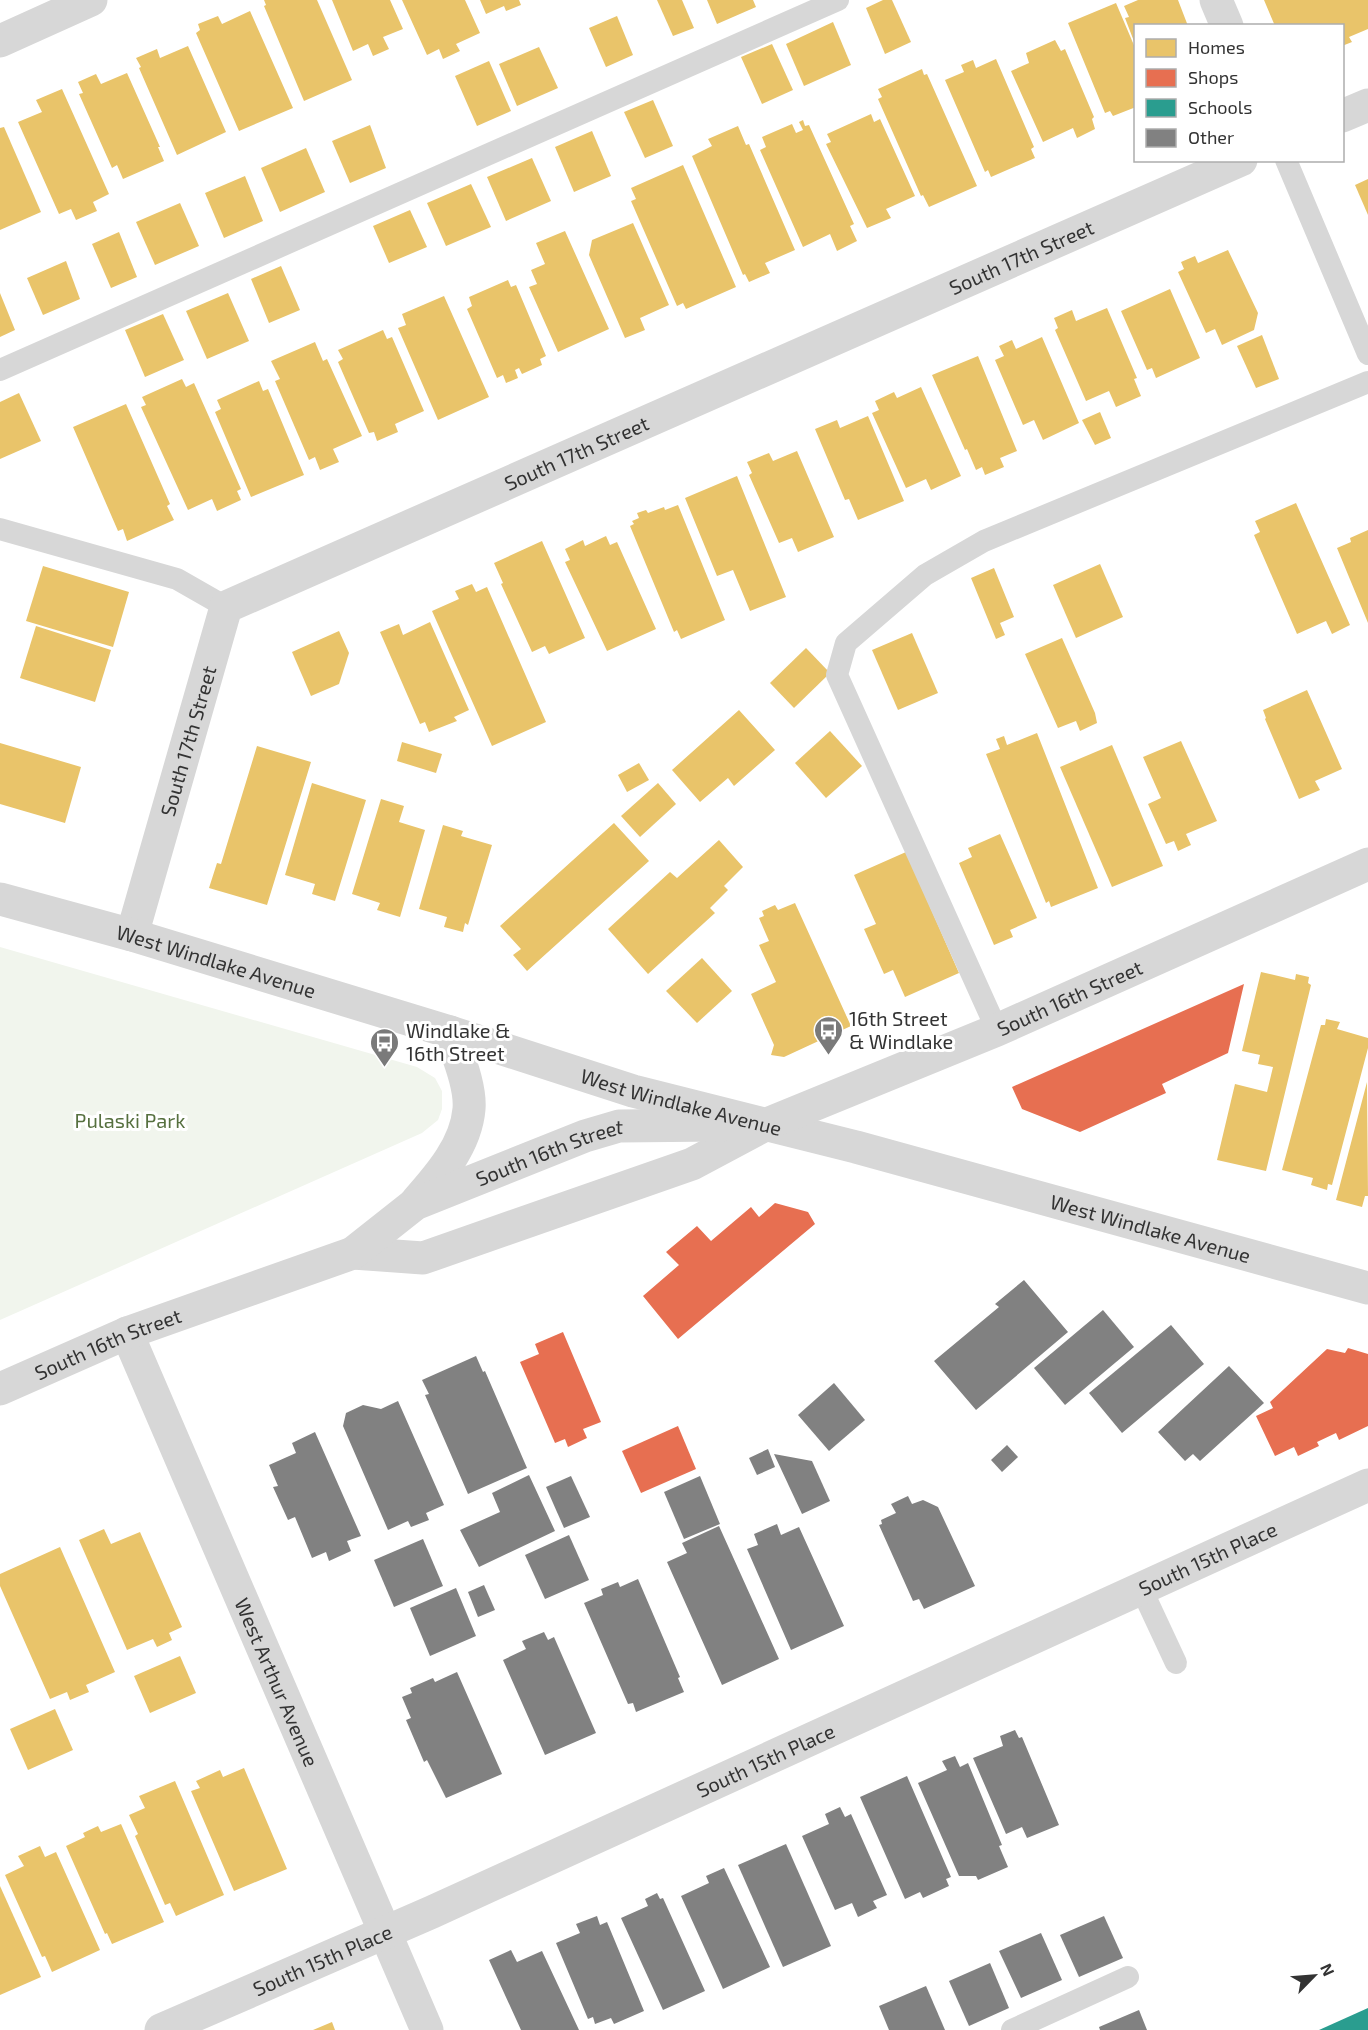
<svg xmlns="http://www.w3.org/2000/svg" width="1368" height="2030" viewBox="0 0 1368 2030" font-family="'Exo 2',sans-serif">
  <rect width="100%" height="100%" fill="#fff"/>
  <polygon fill="#f1f5ed" points="0,947 417,1067 435,1078 442,1091 442,1109 438,1120 422,1133 0,1320"/>
  <g fill="#e9c46a">
    <polygon points="264,0 317,0 352,80 304,101 264,6 266,5"/>
    <polygon points="332,0 390,0 403,29 383,37 389,49 373,56 368,44 353,51"/>
    <polygon points="402,0 465,0 480,33 456,44 460,51 443,59 439,49 427,55"/>
    <polygon points="480,0 519,0 521,5 506,11 504,6 486,14"/>
    <polygon points="657,0 682,0 694,28 673,36"/>
    <polygon points="707,0 753,0 756,7 717,24"/>
    <polygon points="883,0 892,0 911,42 885,54 866,8"/>
    <polygon points="1138,0 1178,0 1188,26 1136,26 1135,44 1125,18 1129,17 1124,6"/>
    <polygon points="1264,0 1368,0 1368,29 1349,37 1352,42 1342,46 1342,26 1275,26"/>
    <polygon points="1116,3 1136,50 1136,107 1113,116 1110,111 1105,113 1068,23"/>
    <polygon points="250,11 293,108 239,131 196,33 200,30 198,24 218,16 222,24"/>
    <polygon points="617,16 633,55 606,67 589,28"/>
    <polygon points="833,22 851,65 804,86 786,44"/>
    <polygon points="1055,40 1061,51 1065,49 1094,117 1092,119 1095,129 1077,138 1073,128 1043,142 1011,71 1029,63 1026,53"/>
    <polygon points="772,44 793,90 762,104 741,57"/>
    <polygon points="188,46 226,132 177,155 139,68 141,67 136,58 157,49 160,58"/>
    <polygon points="539,47 558,88 517,106 499,64"/>
    <polygon points="996,59 1034,147 1031,149 1035,158 991,177 988,170 985,172 945,80 964,72 961,65 973,60 976,68"/>
    <polygon points="489,61 511,111 477,126 455,76"/>
    <polygon points="922,69 924,75 927,74 977,186 929,207 923,195 921,196 878,99 882,97 878,89"/>
    <polygon points="127,73 160,147 158,147 164,161 123,179 117,165 112,168 79,94 83,93 78,82 96,74 101,84"/>
    <polygon points="62,89 109,194 93,202 97,211 76,220 71,209 59,214 18,122 42,112 36,100"/>
    <polygon points="653,100 673,146 645,158 624,112"/>
    <polygon points="871,114 874,122 880,119 915,196 886,209 891,218 867,228 826,144 831,142 827,134"/>
    <polygon points="803,120 805,126 809,125 854,224 850,226 857,241 837,251 830,234 803,247 760,150 766,147 762,137 792,124 796,133 803,130 799,122"/>
    <polygon points="370,125 386,168 350,183 332,141"/>
    <polygon points="738,126 746,145 749,144 795,250 765,263 770,273 749,282 745,274 743,275 692,156 712,146 708,139"/>
    <polygon points="4,127 41,212 0,230 0,128"/>
    <polygon points="592,131 611,176 574,192 555,147"/>
    <polygon points="306,148 325,192 280,212 261,168"/>
    <polygon points="532,158 551,201 506,221 487,177"/>
    <polygon points="683,165 736,287 686,309 683,303 677,306 631,201 636,199 631,188"/>
    <polygon points="245,176 263,221 224,238 205,193"/>
    <polygon points="1368,179 1368,215 1355,185"/>
    <polygon points="471,184 491,227 446,246 427,203"/>
    <polygon points="180,203 199,246 155,265 136,222"/>
    <polygon points="410,210 427,247 389,263 373,226"/>
    <polygon points="633,223 669,305 640,318 645,330 625,338 589,255 592,240"/>
    <polygon points="565,231 609,329 558,352 529,287 537,284 531,270 545,264 536,243"/>
    <polygon points="119,232 137,277 111,288 92,244"/>
    <polygon points="1228,250 1258,313 1254,330 1222,345 1215,329 1206,333 1178,272 1184,269 1181,262 1195,256 1198,263"/>
    <polygon points="66,261 80,299 43,315 27,278"/>
    <polygon points="281,266 300,310 269,323 251,279"/>
    <polygon points="508,280 511,287 516,285 546,356 540,359 542,365 522,374 519,368 515,370 518,378 506,383 503,375 497,378 467,309 472,306 469,297"/>
    <polygon points="1170,289 1200,358 1156,378 1152,368 1147,370 1121,311"/>
    <polygon points="0,293 15,330 0,337"/>
    <polygon points="228,293 249,341 207,359 186,311"/>
    <polygon points="444,296 489,397 438,420 398,328 406,325 402,314"/>
    <polygon points="1107,308 1137,378 1134,379 1141,396 1116,407 1109,391 1086,401 1055,330 1058,328 1054,318 1072,310 1076,321"/>
    <polygon points="163,314 184,360 145,377 125,330"/>
    <polygon points="383,330 387,339 392,337 424,411 395,424 398,432 377,441 374,432 369,433 338,362 343,359 338,350"/>
    <polygon points="1262,335 1279,379 1256,388 1237,346"/>
    <polygon points="1042,337 1079,423 1043,440 1034,420 1023,425 995,360 1004,356 999,346 1012,340 1016,349"/>
    <polygon points="315,342 323,361 327,359 362,436 333,449 339,462 320,470 315,457 309,460 275,381 280,379 271,361"/>
    <polygon points="978,356 1017,451 1000,458 1004,467 985,475 982,467 976,470 967,449 965,450 932,375"/>
    <polygon points="182,379 186,387 194,383 241,489 237,491 241,500 217,511 212,499 188,510 141,407 146,405 142,397"/>
    <polygon points="259,381 263,391 268,389 304,475 251,497 215,412 221,409 217,400"/>
    <polygon points="921,387 961,476 931,490 926,479 906,488 872,413 879,410 875,401 894,392 897,398"/>
    <polygon points="19,393 41,441 0,459 0,402"/>
    <polygon points="126,404 170,504 167,506 174,520 127,541 123,529 118,531 73,427"/>
    <polygon points="1100,412 1111,438 1095,445 1082,420"/>
    <polygon points="868,416 904,501 858,520 849,499 845,500 815,429 837,420 840,428"/>
    <polygon points="797,451 834,537 798,552 792,538 779,543 749,475 752,473 747,462 769,453 773,461"/>
    <polygon points="737,476 786,597 750,611 733,570 717,576 685,498"/>
    <polygon points="1296,503 1350,625 1332,634 1326,621 1297,634 1254,535 1260,532 1255,521"/>
    <polygon points="678,505 725,620 681,639 677,630 674,632 630,526 634,524 632,521 639,518 637,513 646,510 648,513 664,507 665,510"/>
    <polygon points="1368,530 1368,623 1337,548 1351,542 1350,538"/>
    <polygon points="606,536 610,545 617,542 656,629 607,651 565,562 570,560 565,549 583,540 585,546"/>
    <polygon points="542,541 585,638 549,654 545,646 532,652 501,584 503,583 494,563"/>
    <polygon points="1100,564 1123,617 1076,638 1053,585"/>
    <polygon points="43,566 129,592 113,647 26,621"/>
    <polygon points="994,568 1014,617 1000,623 1005,635 996,639 971,578"/>
    <polygon points="472,584 476,592 487,587 546,722 492,746 432,611 459,599 455,591"/>
    <polygon points="430,622 469,710 454,717 457,721 429,732 425,722 420,724 380,632 399,624 403,635"/>
    <polygon points="36,626 111,650 95,702 20,678"/>
    <polygon points="339,631 349,653 339,684 311,696 292,652"/>
    <polygon points="912,633 938,693 898,710 872,650"/>
    <polygon points="1062,638 1095,713 1097,723 1080,731 1076,721 1058,728 1025,654"/>
    <polygon points="806,648 830,673 794,708 770,683"/>
    <polygon points="1307,690 1342,769 1315,781 1320,790 1299,799 1265,719 1266,718 1263,710"/>
    <polygon points="739,710 775,750 734,786 728,778 700,802 672,770"/>
    <polygon points="830,731 862,766 826,798 795,763"/>
    <polygon points="1037,733 1098,888 1051,907 1049,901 1046,903 986,754 1000,749 996,739 1004,736 1007,745"/>
    <polygon points="1181,741 1217,821 1186,834 1191,845 1178,851 1174,841 1166,844 1148,804 1161,798 1143,757"/>
    <polygon points="402,742 442,754 436,773 397,761"/>
    <polygon points="0,743 81,767 65,823 0,804"/>
    <polygon points="1112,745 1163,866 1112,887 1060,767"/>
    <polygon points="257,746 311,762 267,905 209,888 217,863 221,864"/>
    <polygon points="639,763 649,780 627,792 618,775"/>
    <polygon points="312,783 366,800 335,901 312,894 315,884 285,875"/>
    <polygon points="658,783 676,804 640,837 621,816"/>
    <polygon points="381,799 404,806 399,822 425,830 400,917 377,910 380,903 352,894"/>
    <polygon points="614,823 649,861 527,971 513,955 521,949 500,926"/>
    <polygon points="443,825 463,831 461,836 492,845 468,925 465,923 463,932 444,927 447,917 419,909"/>
    <polygon points="1000,834 1037,918 1010,930 1013,937 994,945 959,863 972,857 968,848"/>
    <polygon points="719,840 743,867 724,886 728,890 710,908 715,913 648,974 608,929 670,872 677,878"/>
    <polygon points="906,852 959,973 905,997 893,970 884,974 864,929 876,924 854,875"/>
    <polygon points="795,903 851,1026 784,1057 771,1055 774,1045 751,994 776,982 759,945 769,941 759,918 764,916 762,911 775,905 778,910"/>
    <polygon points="702,958 732,991 697,1023 666,991"/>
    <polygon points="1261,972 1295,980 1296,974 1309,977 1308,983 1311,985 1266,1171 1217,1160 1235,1084 1267,1092 1273,1067 1258,1064 1260,1055 1242,1051"/>
    <polygon points="1326,1019 1340,1022 1337,1029 1368,1038 1368,1048 1332,1185 1328,1184 1327,1190 1311,1185 1313,1178 1282,1170 1321,1025 1325,1025"/>
    <polygon points="1367,1082 1368,1196 1365,1196 1362,1207 1336,1200"/>
    <polygon points="104,1529 111,1544 140,1532 182,1627 169,1633 172,1640 157,1647 153,1639 127,1650 79,1540"/>
    <polygon points="60,1547 115,1672 86,1685 89,1692 70,1700 67,1692 50,1699 0,1586 0,1574"/>
    <polygon points="180,1656 196,1693 150,1713 134,1676"/>
    <polygon points="55,1709 73,1750 28,1770 10,1729"/>
    <polygon points="244,1768 287,1869 234,1891 191,1791 200,1788 196,1781 220,1770 223,1777"/>
    <polygon points="175,1781 224,1895 176,1916 170,1903 165,1905 135,1836 138,1834 129,1815 145,1808 139,1796"/>
    <polygon points="121,1824 164,1922 112,1944 107,1933 105,1934 66,1846 85,1837 83,1833 98,1826 101,1832"/>
    <polygon points="40,1846 45,1857 56,1852 100,1950 52,1972 45,1956 42,1957 5,1875 24,1866 18,1856"/>
    <polygon points="0,1886 41,1977 0,1995"/>
    <polygon points="332,2022 335,2030 313,2030"/>
  </g>
  <g fill="#e76f51">
    <polygon points="1244,984 1228,1053 1162,1084 1166,1093 1080,1132 1022,1109 1012,1087"/>
    <polygon points="775,1203 808,1212 815,1224 678,1339 643,1296 679,1265 666,1252 697,1226 711,1241 751,1207 759,1217"/>
    <polygon points="563,1332 601,1422 583,1429 587,1438 568,1447 565,1439 555,1443 520,1362 539,1354 535,1344"/>
    <polygon points="1348,1348 1368,1354 1368,1426 1339,1440 1336,1433 1317,1442 1319,1446 1298,1456 1294,1447 1275,1456 1256,1416 1273,1408 1270,1402 1327,1349 1345,1353"/>
    <polygon points="678,1426 696,1469 641,1493 622,1451"/>
  </g>
  <polygon fill="#2a9d8f" points="1368,2008 1368,2030 1319,2030"/>
  <g fill="#818181">
    <polygon points="1024,1280 1068,1332 976,1410 934,1361 999,1307 995,1304"/>
    <polygon points="1103,1310 1134,1347 1065,1405 1034,1368"/>
    <polygon points="1171,1325 1204,1364 1122,1433 1089,1393"/>
    <polygon points="476,1356 483,1372 485,1371 527,1468 468,1494 425,1395 429,1394 422,1380"/>
    <polygon points="1229,1366 1264,1403 1200,1461 1193,1454 1185,1461 1158,1432"/>
    <polygon points="834,1383 865,1420 829,1451 798,1415"/>
    <polygon points="398,1401 444,1505 426,1513 429,1520 411,1527 408,1521 388,1530 343,1426 346,1413 363,1405 381,1409"/>
    <polygon points="315,1432 361,1536 347,1541 351,1551 329,1561 326,1552 312,1558 295,1517 288,1520 273,1487 278,1486 269,1465 296,1453 292,1443"/>
    <polygon points="1007,1445 1018,1457 1002,1472 991,1460"/>
    <polygon points="768,1449 775,1467 757,1475 749,1458"/>
    <polygon points="774,1454 812,1461 830,1501 802,1514"/>
    <polygon points="529,1475 555,1531 479,1567 460,1530 500,1512 492,1493"/>
    <polygon points="571,1476 590,1517 564,1528 546,1487"/>
    <polygon points="700,1476 720,1524 684,1539 664,1492"/>
    <polygon points="908,1496 912,1504 923,1500 938,1507 975,1586 924,1609 919,1599 913,1601 879,1525 882,1524 881,1520 896,1513 891,1504"/>
    <polygon points="777,1524 781,1535 799,1527 844,1626 791,1650 747,1549 758,1545 754,1534"/>
    <polygon points="719,1526 779,1659 722,1685 667,1562 687,1553 682,1543"/>
    <polygon points="569,1535 589,1580 545,1599 525,1555"/>
    <polygon points="423,1539 443,1586 394,1607 374,1560"/>
    <polygon points="638,1579 680,1677 678,1678 684,1692 636,1712 633,1703 628,1704 584,1603 603,1595 601,1589 618,1582 620,1587"/>
    <polygon points="484,1585 495,1610 478,1617 468,1592"/>
    <polygon points="456,1588 476,1636 430,1656 410,1608"/>
    <polygon points="544,1632 548,1640 554,1637 596,1733 545,1755 503,1660 526,1649 522,1641"/>
    <polygon points="457,1672 502,1774 446,1798 427,1760 424,1762 406,1720 411,1718 402,1697 412,1693 410,1688 433,1678 435,1682"/>
    <polygon points="1015,1730 1019,1738 1022,1737 1059,1825 1027,1838 1022,1827 1006,1834 973,1758 1003,1746 1000,1736"/>
    <polygon points="955,1756 960,1767 968,1763 1002,1845 999,1846 1008,1867 978,1880 976,1876 959,1876 918,1783 947,1770 942,1761"/>
    <polygon points="907,1776 951,1877 946,1879 949,1886 923,1898 920,1892 905,1899 860,1797"/>
    <polygon points="840,1807 845,1817 851,1814 887,1895 873,1901 877,1908 858,1917 852,1903 835,1910 802,1836 829,1824 825,1814"/>
    <polygon points="786,1844 831,1946 783,1967 738,1865"/>
    <polygon points="724,1868 770,1967 723,1989 681,1896 709,1883 706,1876"/>
    <polygon points="657,1893 660,1899 663,1898 705,1991 663,2010 621,1918 648,1906 645,1899"/>
    <polygon points="597,1916 600,1925 607,1922 644,2011 614,2024 611,2018 595,2024 593,2017 588,2019 556,1943 580,1933 576,1924"/>
    <polygon points="1104,1916 1123,1958 1079,1977 1060,1935"/>
    <polygon points="1041,1933 1062,1980 1021,1998 999,1951"/>
    <polygon points="511,1950 517,1962 542,1951 579,2030 521,2030 489,1960"/>
    <polygon points="990,1963 1009,2008 969,2026 949,1981"/>
    <polygon points="926,1986 945,2030 889,2030 879,2006"/>
    <polygon points="1139,2010 1147,2030 1100,2030 1099,2027"/>
  </g>
  <g fill="none" stroke-linecap="round" stroke-linejoin="round">
    <g stroke="#d7d7d7" stroke-width="22">
      <polyline points="1286,160 1368,354"/>
      <polyline points="0,370 838,0"/>
      <polyline points="0,529 177,579 226,607"/>
      <polyline points="997,1030 837,675 846,643 925,575 984,541 1368,382"/>
      <polyline points="1141,1588 1176,1663"/>
      <polyline points="1012,2030 1128,1977"/>
    </g>
    <g stroke="#d7d7d7" stroke-width="33">
      <polyline points="1216,0 1227,26"/>
      <polyline points="0,41 91,0"/>
      <polyline points="1342,116 1368,105"/>
      <path id="s1" d="M132,935L226,607L1241,160"/>
      <path id="s2" d="M127,1333L427,2030"/>
      <path id="s3" d="M161,2030L432,1912L1368,1485"/>
    </g>
    <g stroke="#d7d7d7" stroke-width="33">
      <path id="s4" d="M0,899L132,935L450,1032L633,1091L856,1147L1368,1288"/>
      <path d="M417,1201C440,1175 466,1145 469,1109C471,1086 457,1054 450,1032"/>
      <path id="s5" d="M353,1253L423,1258L692,1164L767,1124L997,1030L1368,864"/>
      <path id="s6" d="M0,1389L127,1333L353,1253L415,1204L585,1136L619,1126L721,1125"/>
    </g>
  </g>
  <defs>
    <symbol id="bus-pin" viewBox="-11 -11 22 30"><path d="M0 17L-7.5 6A9.5 9.5 0 1 1 7.5 6Z" fill="#7a7a7a" stroke="#fff"/><path d="M-5-6H5V4H4V6H2V4H-2V6H-4V4H-5ZM-3.5-4V0h7V-4ZM-3.5 1.2v1.5H-2V1.2ZM2 1.2v1.5H3.5V1.2Z" fill="#fff"/></symbol>
  </defs>
  <g fill-rule="evenodd">
    <use href="#bus-pin" x="812" y="1014" width="33" height="45"/>
    <use href="#bus-pin" x="368" y="1026" width="33" height="45"/>
  </g>
  <g text-anchor="middle" dominant-baseline="central" stroke-width="6" stroke-linejoin="round" paint-order="stroke">
    <g font-size="20" fill="#333" stroke="#fff">
      <text stroke="none"><textPath href="#s1" startOffset="1210">South 17th Street</textPath></text>
      <text stroke="none"><textPath href="#s1" startOffset="724">South 17th Street</textPath></text>
      <text stroke="none"><textPath href="#s1" startOffset="202">South 17th Street</textPath></text>
      <text stroke="none"><textPath href="#s4" startOffset="225">West Windlake Avenue</textPath></text>
      <text stroke="none"><textPath href="#s5" startOffset="768">South 16th Street</textPath></text>
      <text stroke="none"><textPath href="#s4" startOffset="711">West Windlake Avenue</textPath></text>
      <text stroke="none"><textPath href="#s6" startOffset="602">South 16th Street</textPath></text>
      <text stroke="none"><textPath href="#s4" startOffset="1197">West Windlake Avenue</textPath></text>
      <text stroke="none"><textPath href="#s6" startOffset="117">South 16th Street</textPath></text>
      <text stroke="none"><textPath href="#s3" startOffset="1148">South 15th Place</textPath></text>
      <text stroke="none"><textPath href="#s2" startOffset="380">West Arthur Avenue</textPath></text>
      <text stroke="none"><textPath href="#s3" startOffset="662">South 15th Place</textPath></text>
      <text stroke="none"><textPath href="#s3" startOffset="176">South 15th Place</textPath></text>
    </g>
    <g font-size="20" fill="#333" stroke="#fff" text-anchor="start">
      <text x="849" y="1018">16th Street<tspan x="849" dy="23">&amp; Windlake</tspan></text>
      <text x="406" y="1030">Windlake &amp;<tspan x="406" dy="23">16th Street</tspan></text>
    </g>
    <g font-size="20" fill="#56703f" stroke="#fff">
      <text x="130" y="1120">Pulaski Park</text>
    </g>
  </g>
  <rect x="1134" y="24" width="210" height="138" fill="#ffffff" stroke="#adadad" stroke-width="1.5"/>
  <rect x="1146" y="39" width="30" height="18" fill="#e9c46a" stroke="#adadad" stroke-width="1.5"/>
  <text x="1188" y="54" font-size="18" fill="#333333">Homes</text>
  <rect x="1146" y="69" width="30" height="18" fill="#e76f51" stroke="#adadad" stroke-width="1.5"/>
  <text x="1188" y="84" font-size="18" fill="#333333">Shops</text>
  <rect x="1146" y="99" width="30" height="18" fill="#2a9d8f" stroke="#adadad" stroke-width="1.5"/>
  <text x="1188" y="114" font-size="18" fill="#333333">Schools</text>
  <rect x="1146" y="129" width="30" height="18" fill="#818181" stroke="#adadad" stroke-width="1.5"/>
  <text x="1188" y="144" font-size="18" fill="#333333">Other</text>
  <g transform="translate(1314 1976) rotate(65)" stroke="#ffffff" stroke-width="4.5" paint-order="stroke">
  <path d="M0-4.5L10 22L0 15L-10 22Z" fill="#333333"/>
  <text y="-9" font-size="16" font-weight="bold" text-anchor="middle" fill="#333333">N</text>
  </g>
</svg>
